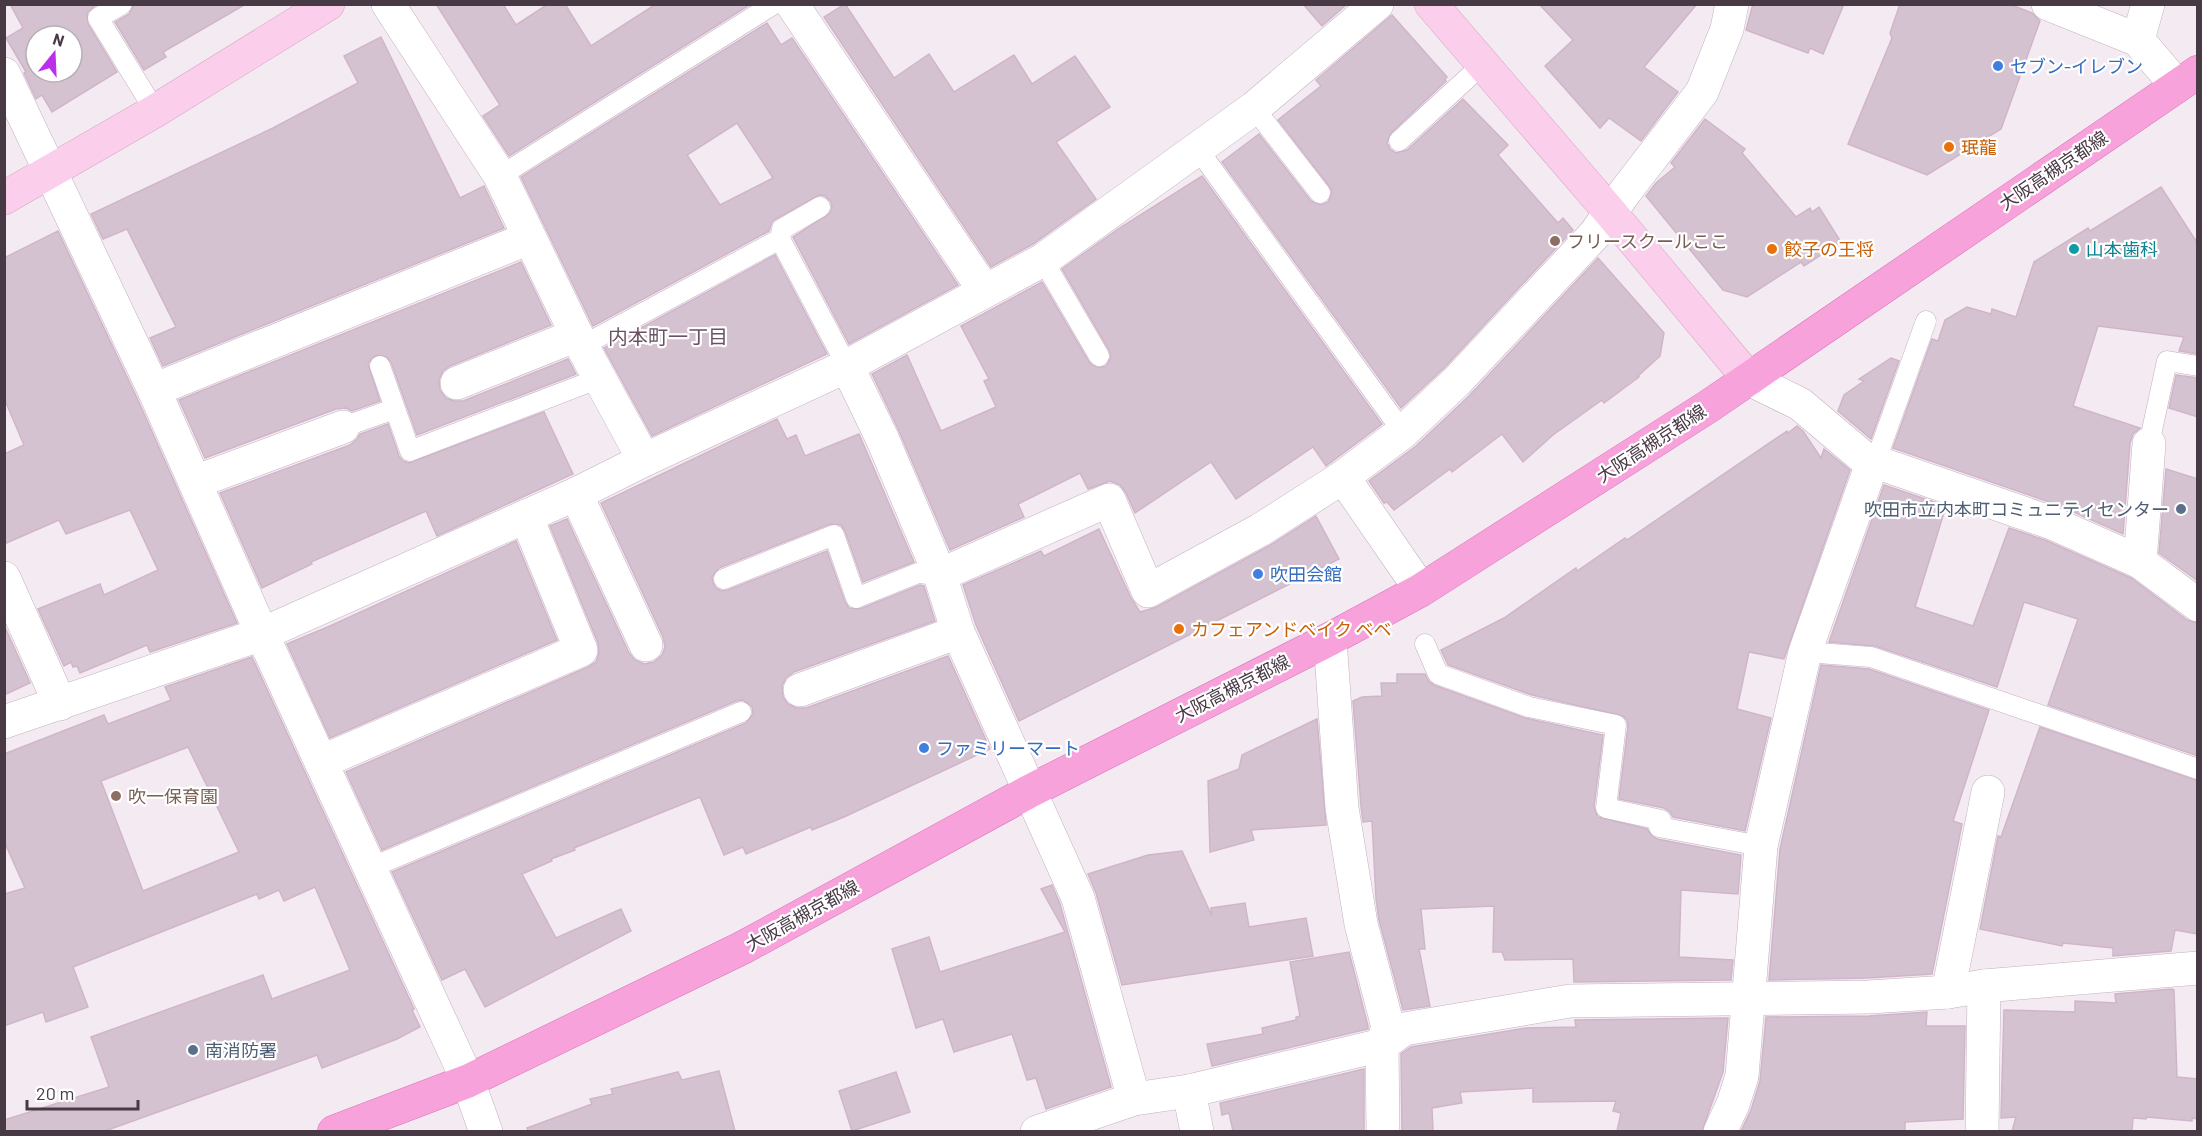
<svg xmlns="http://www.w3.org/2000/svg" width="2202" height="1136" viewBox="0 0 2202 1136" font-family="Barlow,'Noto Sans JP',sans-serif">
  <rect width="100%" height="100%" fill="#f4ebf2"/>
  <g fill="#d5c2d1" stroke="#d0b5ca" stroke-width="1.5" fill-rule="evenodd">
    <path d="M10,4H97L87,13L88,24L117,72L52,112L42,95L36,99L24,73L26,72L6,38L23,28ZM36,36H72V72H36Z"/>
    <polygon points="134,4 246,4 163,52 166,57 144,70 115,22 129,14"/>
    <polygon points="436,4 503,4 516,25 548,4 565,4 591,46 656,4 751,4 509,156 483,116 500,105"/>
    <polygon points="845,4 894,78 929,54 954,92 1014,55 1032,84 1075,56 1110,107 1056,142 1096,199 1033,244 991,267 824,17"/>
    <polygon points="1303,4 1347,4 1322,26"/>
    <polygon points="1539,4 1697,4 1644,67 1678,92 1641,141 1609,118 1600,128 1545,66 1573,40"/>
    <polygon points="1753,4 1844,4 1823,54 1810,48 1808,53 1746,30"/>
    <polygon points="1900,4 2009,4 2032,13 2040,21 2001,129 1927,175 1848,144 1892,38 1890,33"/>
    <polygon points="1392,15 1447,77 1445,79 1446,81 1391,133 1387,143 1390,149 1396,153 1407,150 1463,99 1508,145 1498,155 1558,223 1563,218 1573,230 1443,369 1401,408 1222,162 1259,134 1311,201 1321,205 1328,202 1332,192 1329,186 1278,120 1321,86 1316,80"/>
    <path d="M767,23L781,45L792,38L958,285L849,344L793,237L830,213L832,208L831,202L825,196L819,195L776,219L772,222L769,231L593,326L521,177ZM737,123L773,178L720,205L687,155Z"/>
    <polygon points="381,37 460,198 484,186 504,228 163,366 150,338 176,327 127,229 103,239 91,214 273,128 358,83 344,56"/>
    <polygon points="1705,119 1745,149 1742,153 1796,217 1810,208 1812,212 1819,207 1841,242 1804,266 1801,262 1747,297 1723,290 1646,196 1656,183 1675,167 1671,163"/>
    <polygon points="1202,176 1382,424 1326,466 1313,447 1236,499 1211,462 1135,513 1126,493 1120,485 1110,481 1088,489 1080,473 1018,504 1024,517 950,550 899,431 872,374 907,355 941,431 996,407 984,381 989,379 961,326 1042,282 1089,362 1098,368 1106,366 1111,357 1109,350 1062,269 1118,229"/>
    <polygon points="2161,187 2198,244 2198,354 2179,351 2184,337 2098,326 2073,406 2140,428 2133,434 2130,443 2123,534 2058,505 1893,448 1932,339 1938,341 1945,320 1967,307 1991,314 1992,309 2016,317 2034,262 2088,228 2090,231"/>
    <polygon points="58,231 137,398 237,623 150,652 147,645 80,673 77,666 73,667 71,662 64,666 38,609 100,584 104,595 158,570 130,510 66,534 59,520 4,544 4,454 24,445 4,398 4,258"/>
    <polygon points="775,255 827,354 652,436 604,348"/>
    <polygon points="1598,258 1664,333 1660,356 1638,376 1639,377 1604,403 1602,400 1553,435 1523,462 1502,434 1452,472 1450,469 1394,510 1387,502 1384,503 1369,481 1416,446 1469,396"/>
    <polygon points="521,262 551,325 450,366 443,371 439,380 440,390 446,398 454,401 463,401 568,359 576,374 417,435 391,362 387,357 377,355 371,359 368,364 380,401 352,411 346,408 336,409 205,458 179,400"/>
    <polygon points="1891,358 1899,361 1871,439 1838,411 1844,395 1864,381 1859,379"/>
    <polygon points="2176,375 2198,378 2198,417 2169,408"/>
    <polygon points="544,412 573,474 437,536 426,511 311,562 312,564 262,588 220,493 350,445 357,439 360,434 388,424 399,456 403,461 409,463"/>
    <polygon points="777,419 787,439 796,435 805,456 859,434 914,562 863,582 845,531 841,525 830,524 719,568 712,577 713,583 716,588 722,591 728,590 827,551 845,602 849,608 860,609 920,585 924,586 935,621 794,672 786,678 782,686 783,697 788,704 796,708 806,708 948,656 990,749 844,817 812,830 811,827 746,854 743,847 724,855 700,797 574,848 575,850 551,859 552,861 522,874 556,938 621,909 631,931 485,1007 465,969 442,980 392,872 746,723 753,714 752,707 743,700 736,701 382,850 346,772 588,667 596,662 599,653 598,643 550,526 567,519 629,653 635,660 644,664 654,662 662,655 665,647 663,637 601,503"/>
    <polygon points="1797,426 1803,431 1821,458 1824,449 1850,470 1784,659 1749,652 1737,709 1771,718 1745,831 1673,817 1670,812 1664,808 1619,799 1628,726 1627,720 1623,716 1532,695 1448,665 1441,650 1504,618 1576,568 1577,571 1625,538 1627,540 1787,431 1788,433"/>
    <polygon points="2166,469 2198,479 2198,581 2159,553"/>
    <polygon points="1884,485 1946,506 1915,607 1973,626 2009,528 2045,540 2131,578 2187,620 2198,623 2198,756 2048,705 2078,619 2024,602 1997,687 1875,646 1829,642"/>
    <polygon points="1316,516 1339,559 1019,721 976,625 963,585 1041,551 1044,556 1099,529 1131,598 1140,612 1157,607 1269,546"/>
    <polygon points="516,541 557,640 330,738 287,644 330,626"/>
    <polygon points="4,625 30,683 4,695"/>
    <path d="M252,657L414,1009L412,1010L420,1027L397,1039L322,1068L317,1055L105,1131H4V1120L109,1087L91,1037L263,975L272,999L350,970L315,887L284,901L279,890L259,899L257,894L73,967L88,1007L46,1022L43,1012L4,1026V894L25,888L4,841V754L104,715L108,724L171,700L165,687ZM188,747L239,852L143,891L101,781Z"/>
    <polygon points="1821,665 1869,669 1989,710 1953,821 1962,824 1932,974 1868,978 1769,980 1780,849"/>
    <polygon points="1397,674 1425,674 1429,682 1434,685 1525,718 1603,735 1594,807 1598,817 1647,829 1651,835 1657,839 1741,855 1738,894 1681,890 1679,957 1733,960 1731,980 1574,982 1573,959 1505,960 1502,952 1493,952 1494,906 1421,909 1425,949 1419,949 1430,1006 1403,1010 1379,920 1376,899 1372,821 1363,822 1361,806 1353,701 1362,697 1382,696 1381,683 1397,683"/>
    <polygon points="1317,719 1326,825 1251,830 1254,840 1210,852 1208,781 1239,769 1242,755"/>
    <polygon points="2040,727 2198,781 2198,934 2175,930 2171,951 2113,956 2113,948 2063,943 2062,946 1980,929 1998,836 2001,837"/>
    <polygon points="1182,851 1212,916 1211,908 1245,903 1249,927 1306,918 1313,956 1122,985 1096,893 1088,874 1148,855"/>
    <polygon points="1052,885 1060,904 1111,1087 1046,1109 1036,1078 1027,1080 1012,1034 954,1052 943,1019 916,1028 892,949 929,937 940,972 1065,932 1041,889"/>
    <polygon points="1349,952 1368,1026 1368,1029 1212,1066 1207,1044 1263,1034 1262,1028 1296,1020 1296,1017 1300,1016 1290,962"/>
    <polygon points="2172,989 2174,990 2177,1077 2198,1079 2198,1119 2192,1118 2192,1121 2146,1117 2146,1119 2133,1118 2132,1131 2012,1131 2016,1117 2001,1118 2004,1010 2075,1012 2075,1001 2116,1003 2115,994"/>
    <polygon points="1927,1012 1926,1026 1965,1026 1963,1119 1905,1122 1905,1131 1741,1131 1751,1110 1760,1081 1766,1017 1869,1016"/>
    <polygon points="1728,1018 1723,1072 1702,1131 1617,1131 1621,1113 1613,1111 1616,1101 1533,1102 1533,1088 1460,1092 1462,1103 1432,1108 1433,1131 1402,1131 1401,1054 1411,1047 1526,1028 1576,1027 1575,1020"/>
    <polygon points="1364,1069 1364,1131 1233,1131 1229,1113 1222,1115 1220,1103"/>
    <polygon points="719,1071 735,1131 528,1131 527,1128 592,1104 590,1099 613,1094 611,1089 678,1072 682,1080"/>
    <polygon points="896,1072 910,1112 852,1131 839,1091"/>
  </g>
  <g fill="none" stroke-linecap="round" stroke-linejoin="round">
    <defs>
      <g id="lane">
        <polyline points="122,4 98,18 155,111"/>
        <polyline points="1254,108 1320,193"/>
        <polyline points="1399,141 1483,64"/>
        <polyline points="1197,148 1403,432"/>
        <polyline points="500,176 774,4"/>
        <polyline points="780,239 847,366"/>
        <polyline points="1043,260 1099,356"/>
        <polyline points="582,346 780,239 782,229 820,207"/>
        <polyline points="380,366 410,451 600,378"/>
        <polyline points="343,427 394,409"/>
        <polyline points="2149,444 2167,361 2198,366"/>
        <polyline points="1875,463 1926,321"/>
        <polyline points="724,579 834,535 856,598 918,573 940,575"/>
        <polyline points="1425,644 1438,674 1529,707 1616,725 1606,808 1661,820 1659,827 1761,846"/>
        <polyline points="1805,652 1871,657 2198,769"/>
        <polyline points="370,868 741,712"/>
      </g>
      <g id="street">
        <polyline points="388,4 500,176 582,346 644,460"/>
        <polyline points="792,4 984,290"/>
        <polyline points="2048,4 2138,40"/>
        <polyline points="2148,4 2138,40 2177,86"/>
        <polyline points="4,74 154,390 262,634 468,1081 486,1132"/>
        <polyline points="847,366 882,438 940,575 958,632 1078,898 1134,1099 1037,1132"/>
        <polyline points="1749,379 1800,404 1864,458 2052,523 2140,562 2198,605"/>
        <polyline points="457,383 577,335"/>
        <polyline points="154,390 529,238"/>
        <polyline points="1343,477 1421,590"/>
        <polyline points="195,482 343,427"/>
        <polyline points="576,494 646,645"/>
        <polyline points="2140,562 2149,444"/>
        <polyline points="940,575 1109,500 1148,591 1260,530 1343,477 1403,432 1456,382 1595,234 1625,192 1702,92 1727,29 1732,4"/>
        <polyline points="4,578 60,704"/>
        <polyline points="1330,639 1342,808 1361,924 1388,1027 1382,1045 1383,1132"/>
        <polyline points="800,690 958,632"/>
        <polyline points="4,722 262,634 576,494 644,460 847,366 1043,260 1254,108 1377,4"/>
        <polyline points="321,762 581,650 526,516"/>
        <polyline points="1948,992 1988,792"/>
        <polyline points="1189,1091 1197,1132"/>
        <polyline points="1134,1099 1189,1091 1382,1045 1404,1029 1570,1001 1869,997 1948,992 1984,986 2198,968"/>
        <polyline points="1720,1132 1733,1104 1742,1076 1761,846 1805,652 1869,472 1875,463"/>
        <polyline points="1982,1132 1984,986"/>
      </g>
      <g id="secondary">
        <polyline points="1431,4 1610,212 1749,379"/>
        <polyline points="4,198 155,111 328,4"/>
      </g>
      <polyline id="primary" points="334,1132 468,1081 742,948 1030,791 1330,639 1421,590 1709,406 2198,72"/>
    </defs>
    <use href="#lane" stroke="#c2b1be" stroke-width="21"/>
    <use href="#street" stroke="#c2b1be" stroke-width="34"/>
    <use href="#secondary" stroke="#d6a4c5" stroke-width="34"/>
    <use href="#primary" stroke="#db73bb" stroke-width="34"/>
    <use href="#lane" stroke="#fff" stroke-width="20"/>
    <use href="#street" stroke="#fff" stroke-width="33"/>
    <use href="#secondary" stroke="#fbcfeb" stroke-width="33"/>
    <use href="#primary" stroke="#f7a2db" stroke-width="33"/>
  </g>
  <g fill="#3f7fe0" stroke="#fff" stroke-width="2">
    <circle cx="1998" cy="66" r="6"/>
    <circle cx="1258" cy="574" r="6"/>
    <circle cx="924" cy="748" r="6"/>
  </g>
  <g fill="#e8710a" stroke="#fff" stroke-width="2">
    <circle cx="1949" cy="147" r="6"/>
    <circle cx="1772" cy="249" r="6"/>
    <circle cx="1179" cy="629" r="6"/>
  </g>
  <g fill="#8d6e63" stroke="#fff" stroke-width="2">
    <circle cx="1555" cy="241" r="6"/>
    <circle cx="116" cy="796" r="6"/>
  </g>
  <circle fill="#0f9aa8" stroke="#fff" stroke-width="2" cx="2074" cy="249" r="6"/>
  <g fill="#5c6f8a" stroke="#fff" stroke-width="2">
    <circle cx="2181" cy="509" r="6"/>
    <circle cx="193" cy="1050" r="6"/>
  </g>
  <g text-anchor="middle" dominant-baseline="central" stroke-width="4.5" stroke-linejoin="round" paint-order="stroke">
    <g font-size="18" fill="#366cbe" stroke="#fff" text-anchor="start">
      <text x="2010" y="66">セブン-イレブン</text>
      <text x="1270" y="574">吹田会館</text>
      <text x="936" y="748">ファミリーマート</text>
    </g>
    <g font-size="18" fill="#c56008" stroke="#fff" text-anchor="start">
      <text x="1961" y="147">珉龍</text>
      <text x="1784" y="249">餃子の王将</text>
      <text x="1191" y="629">カフェアンドベイク ベベ</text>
    </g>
    <g font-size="18" fill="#483a45" stroke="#fff">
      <text transform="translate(2053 170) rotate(-34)">大阪高槻京都線</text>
      <text transform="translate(1651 443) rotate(-33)">大阪高槻京都線</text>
      <text transform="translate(1232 688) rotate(-27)">大阪高槻京都線</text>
      <text transform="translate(802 915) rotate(-29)">大阪高槻京都線</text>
    </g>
    <g font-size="18" fill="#785e54" stroke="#fff" text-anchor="start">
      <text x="1567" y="241">フリースクールここ</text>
      <text x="128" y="796">吹一保育園</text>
    </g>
    <g font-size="18" fill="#0d838f" stroke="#fff" text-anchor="start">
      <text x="2086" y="249">山本歯科</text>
    </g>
    <g font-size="18" fill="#4e5e75" stroke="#fff" text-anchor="end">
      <text x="2169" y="509">吹田市立内本町コミュニティセンター</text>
      <text x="205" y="1050" text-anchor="start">南消防署</text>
    </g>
    <g font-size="20" fill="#6a5265" stroke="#fff">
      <text x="668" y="336">内本町一丁目</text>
    </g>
  </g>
  <rect width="2202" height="1136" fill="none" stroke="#483a45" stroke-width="12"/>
  <g transform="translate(54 54) rotate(18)"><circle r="28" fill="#ffffff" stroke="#b6b0b5" stroke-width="1.5"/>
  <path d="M0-4.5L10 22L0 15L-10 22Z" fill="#bc2ee9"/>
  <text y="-9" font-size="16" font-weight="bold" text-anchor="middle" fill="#483a45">N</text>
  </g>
  <path d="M27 1100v9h111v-9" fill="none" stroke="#483a45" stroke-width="3"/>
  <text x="36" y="1100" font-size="18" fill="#483a45" stroke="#ffffff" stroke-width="4.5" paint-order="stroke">20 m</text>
</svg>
